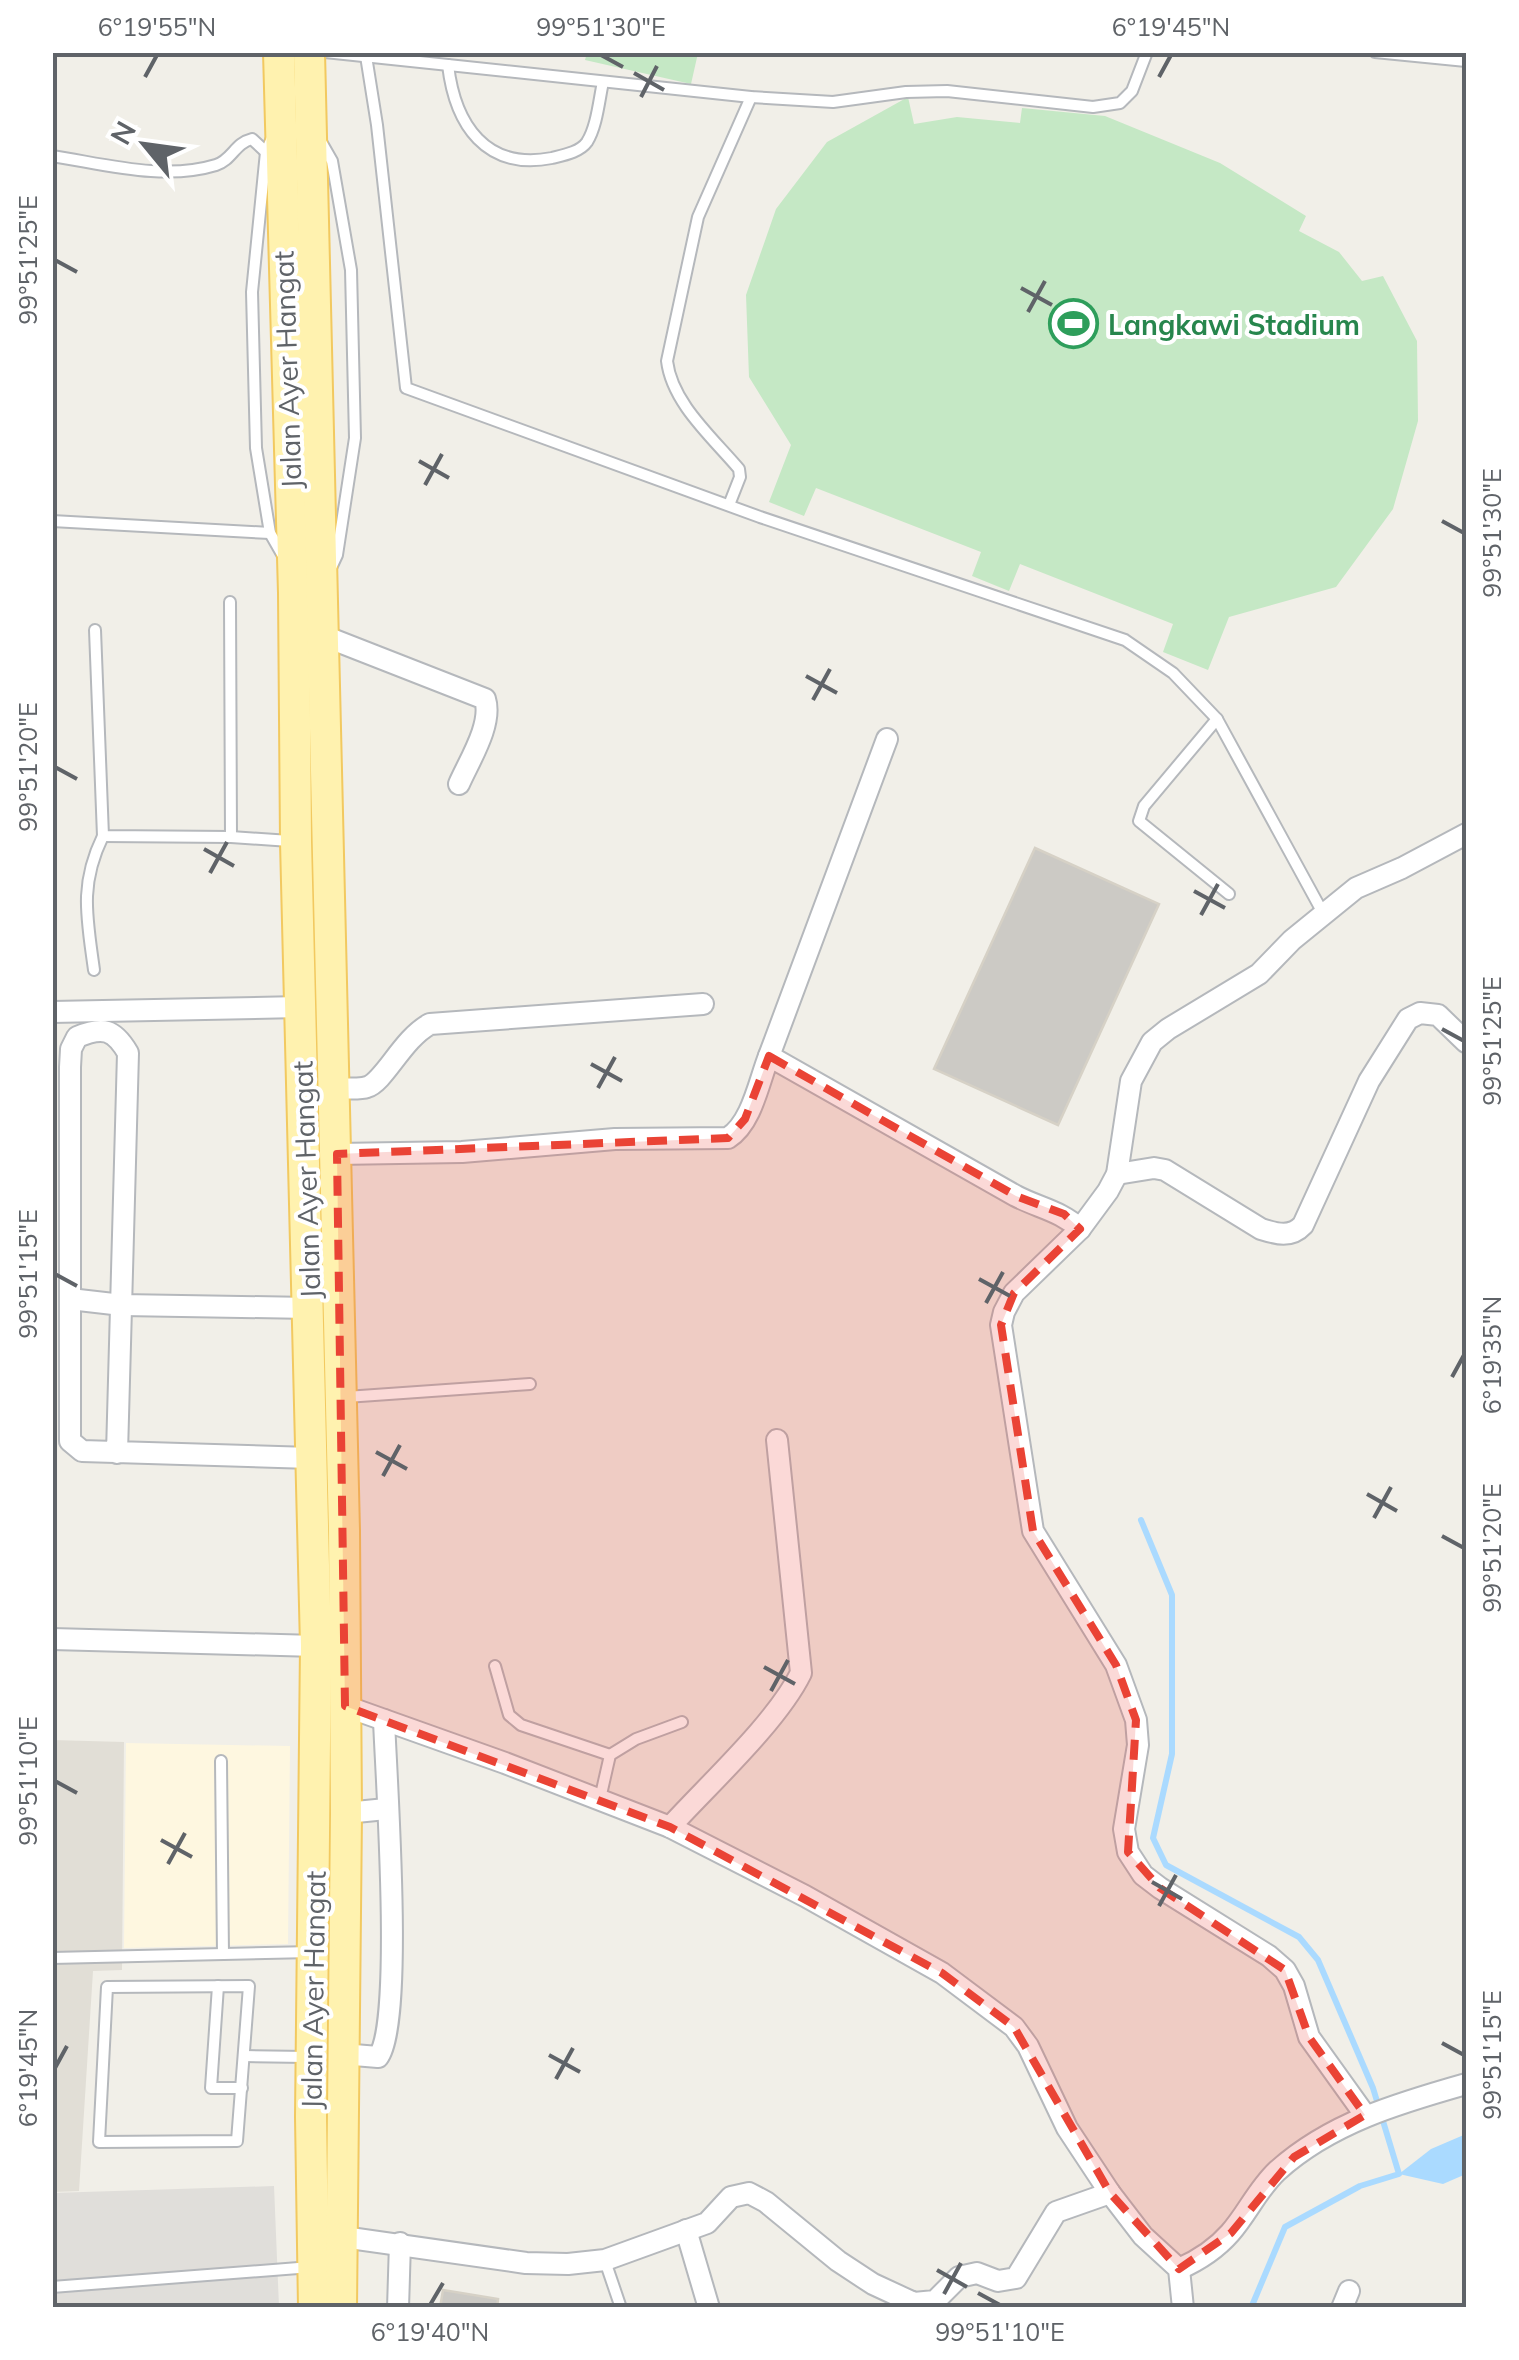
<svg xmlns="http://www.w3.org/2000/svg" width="1519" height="2360" viewBox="0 0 1519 2360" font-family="Mulish,sans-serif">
  <rect width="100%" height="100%" fill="#f1efe8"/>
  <polygon fill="#fef7e0" points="126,1743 290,1746 288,1944 124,1948"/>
  <polygon fill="#e0deda" points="274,2186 279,2307 53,2307 52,2193"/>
  <polygon fill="#e1ded6" points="52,1740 124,1742 122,1970 93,1971 79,2191 53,2192"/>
  <g fill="#c5e8c5">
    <polygon points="587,53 587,52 698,53 691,84 585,60"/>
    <polygon points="908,97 914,124 957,117 1020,123 1022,108 1105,116 1220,163 1306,216 1299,231 1339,252 1362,281 1383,276 1417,341 1418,421 1393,509 1336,587 1229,617 1208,670 1163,652 1173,624 1020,564 1009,591 972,576 981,552 816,488 804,516 769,502 791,445 749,377 746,295 776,209 827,142"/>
  </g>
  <polygon fill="#aadaff" points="1466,2134 1466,2174 1443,2184 1399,2174 1431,2149"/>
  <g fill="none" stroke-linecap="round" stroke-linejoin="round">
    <polyline stroke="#aadaff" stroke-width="6" points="1141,1520 1172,1595 1172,1754 1153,1838 1166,1865 1299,1937 1318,1960 1373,2088 1399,2174 1360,2186 1285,2227 1251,2308"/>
  </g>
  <g fill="#cccac5" stroke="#d6d1c6" stroke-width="2.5">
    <polygon points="1035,848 1159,904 1058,1125 934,1069"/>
    <polygon points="443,2290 498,2299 497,2308 440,2308"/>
  </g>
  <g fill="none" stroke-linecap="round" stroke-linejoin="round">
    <defs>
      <g id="lane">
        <polyline points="325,52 751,97 833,102 906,92 947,91 1093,107 1120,103 1132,91 1147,52"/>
        <polyline points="1375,52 1466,61"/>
        <polyline points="366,56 377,125 406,388 760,517 1125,640 1173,673 1217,719 1323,913"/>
        <path d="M448,65C455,125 486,171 552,158C564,155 580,152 587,142C597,126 599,100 603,82"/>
        <polyline points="272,138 266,152 252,292 256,448 270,533 282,554"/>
        <polyline points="320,140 332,161 351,270 355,438 337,555 330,570"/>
        <path d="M52,156C105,164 164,181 216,165C232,160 235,143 252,139L266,152"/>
        <path d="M729,505L740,477L739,469C712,437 672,403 667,361L698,217L751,97"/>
        <polyline points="52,521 270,533"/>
        <polyline points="230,602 231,837"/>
        <polyline points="95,630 103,836 231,837 290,841"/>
        <polyline points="1217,719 1144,806 1139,821 1229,894"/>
        <path d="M94,970C87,918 79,885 103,836"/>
        <polyline points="346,1397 530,1384"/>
        <polyline points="495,1666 509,1715 521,1725 610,1755"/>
        <polyline points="221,1761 223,1954"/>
        <polyline points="600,1799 610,1755 636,1739 682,1722"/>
        <polyline points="52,1958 312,1952"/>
        <polyline points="218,1986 211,2088 242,2088"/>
        <polygon points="249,1986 237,2141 99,2142 107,1987"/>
        <polyline points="244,2056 306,2057"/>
        <polyline points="605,2261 621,2308"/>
        <polyline points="52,2287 311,2267"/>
      </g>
      <g id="street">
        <path d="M324,636L485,699C493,724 469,761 459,784"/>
        <polyline points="52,1012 300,1007"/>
        <polyline points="769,1056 887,739"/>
        <path d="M334,1088C344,1088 358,1090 367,1087C384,1082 403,1038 430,1024L703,1004"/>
        <path d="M337,1154L462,1152L615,1139L728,1138C752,1123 759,1081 769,1056L1016,1196C1039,1208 1061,1211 1080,1229"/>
        <path d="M1117,1174L1154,1168L1165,1170L1261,1229C1277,1234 1291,1238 1303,1225L1369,1081L1408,1019L1420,1013L1438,1015L1466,1042"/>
        <polyline points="70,1299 122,1305 310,1308"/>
        <path d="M117,1453L128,1053C114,1029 103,1026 77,1037L71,1049L70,1067V1441L82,1451L311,1458"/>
        <polyline points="52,1639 316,1646"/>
        <polyline points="345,1706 505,1763 670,1827 805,1896 942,1973 1014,2027 1028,2046 1067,2128 1110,2193 1143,2236 1179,2269 1183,2308"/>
        <polyline points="346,1813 386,1809"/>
        <path d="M670,1827C709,1784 777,1722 801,1673L777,1440"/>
        <path d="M342,2054L378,2057C404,2024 386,1776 384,1720"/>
        <polyline points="1365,2115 1309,2037 1294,1986 1285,1970 1269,1956 1160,1888 1143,1875 1128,1852 1124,1829 1138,1745 1136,1720 1116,1665 1033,1531 1001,1325 1004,1312 1014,1293 1080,1229 1108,1191 1117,1174 1131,1081 1152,1042 1168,1029 1259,974 1292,940 1356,888 1402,868 1466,834"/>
        <polyline points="686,2230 709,2308"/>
        <polyline points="343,2237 526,2263 568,2264 605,2260 707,2223 731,2197 749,2193 766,2202 838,2261 873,2284 914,2303 935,2301 959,2277 977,2273 998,2281 1016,2278 1056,2212 1110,2193"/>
        <path d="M1179,2269C1197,2261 1216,2249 1230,2233C1247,2214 1257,2190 1277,2171C1330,2123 1399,2103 1466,2084"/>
        <polyline points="398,2308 400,2243"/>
        <polyline points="1342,2308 1349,2291"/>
      </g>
      <g id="primary">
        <polyline points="279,52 294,593 296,842 316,1646 311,2117 314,2308"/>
        <polyline points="309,52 344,1531 346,1813 341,2308"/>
      </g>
    </defs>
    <use href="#lane" stroke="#b5b8bc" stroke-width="14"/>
    <use href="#street" stroke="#b5b8bc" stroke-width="24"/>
    <use href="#primary" stroke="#f2c960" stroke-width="34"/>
    <use href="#lane" stroke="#fff" stroke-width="10"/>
    <use href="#street" stroke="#fff" stroke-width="20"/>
    <use href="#primary" stroke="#fff2af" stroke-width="30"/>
  </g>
  <path fill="#ea4335" fill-opacity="0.2" stroke="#ea4335" stroke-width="8" stroke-dasharray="20 12" stroke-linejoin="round" d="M769,1056L1016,1196L1064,1214L1080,1229L1014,1293L1001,1325L1033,1531L1116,1665L1136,1720L1128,1852L1160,1888L1285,1970L1309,2037L1365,2115L1294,2157L1231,2233L1179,2269L1110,2193L1014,2027L942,1973L670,1827L345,1706L337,1154L728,1138L745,1119Z"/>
  <path fill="none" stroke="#5f6368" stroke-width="4" d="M601,55L623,67M634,73L664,90M145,77L157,55M1159,77L1171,55M641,97L657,66M55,260L77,272M1021,288L1052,305M1028,312L1045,281M419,461L449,478M425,485L442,454M1442,521L1464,533M806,676L837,693M813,700L830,669M55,767L77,779M204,849L234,866M210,873L227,842M1194,891L1225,908M1201,915L1218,884M1442,1029L1464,1041M591,1064L622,1081M598,1088L615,1057M55,1274L77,1286M979,1279L1010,1296M986,1303L1003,1272M1452,1377L1464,1355M376,1452L407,1469M383,1476L400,1445M1367,1494L1397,1511M1374,1518L1391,1487M1442,1536L1464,1548M764,1667L795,1684M771,1691L788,1660M55,1781L77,1793M161,1840L192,1857M168,1864L185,1833M1152,1882L1182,1899M1159,1906L1176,1875M1442,2043L1464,2055M549,2055L580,2072M55,2068L67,2046M556,2079L573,2048M937,2270L967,2287M978,2293L1000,2305M944,2294L961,2263M430,2305L443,2283"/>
  <defs>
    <symbol id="stadium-ring" viewBox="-11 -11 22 22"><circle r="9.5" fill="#fff" stroke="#2e9e5b" stroke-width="1.5"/><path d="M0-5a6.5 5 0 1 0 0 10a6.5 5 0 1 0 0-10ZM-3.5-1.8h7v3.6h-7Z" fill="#2e9e5b"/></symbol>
  </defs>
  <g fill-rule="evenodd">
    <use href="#stadium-ring" x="1046" y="296" width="55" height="55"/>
  </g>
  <g text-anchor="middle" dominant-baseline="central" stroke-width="8" stroke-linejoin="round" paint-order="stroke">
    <g font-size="28" font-weight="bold" fill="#27864d" stroke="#fff" text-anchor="start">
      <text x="1108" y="324">Langkawi Stadium</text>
    </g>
    <g font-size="28" fill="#5f6368" stroke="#fff">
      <text transform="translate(287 370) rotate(-92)">Jalan Ayer Hangat</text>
      <text transform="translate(306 1180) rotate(-92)">Jalan Ayer Hangat</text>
      <text transform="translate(313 1990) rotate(-89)">Jalan Ayer Hangat</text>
    </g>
  </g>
  <rect width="1519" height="2360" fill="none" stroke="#ffffff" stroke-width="110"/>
  <g transform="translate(145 145) rotate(299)" stroke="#ffffff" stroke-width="8" paint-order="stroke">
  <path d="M0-8L18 38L0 25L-18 38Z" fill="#5f6368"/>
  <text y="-15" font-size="28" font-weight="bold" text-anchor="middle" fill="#5f6368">N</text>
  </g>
  <rect x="55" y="55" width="1409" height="2250" fill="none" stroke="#5f6368" stroke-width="4"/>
  <g font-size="25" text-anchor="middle" fill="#5f6368">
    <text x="157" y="36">6°19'55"N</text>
    <text x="601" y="36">99°51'30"E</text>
    <text x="1171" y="36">6°19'45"N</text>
    <text transform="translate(28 260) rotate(-90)" y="9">99°51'25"E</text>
    <text transform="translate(1492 533) rotate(-90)" y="9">99°51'30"E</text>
    <text transform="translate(28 767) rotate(-90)" y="9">99°51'20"E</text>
    <text transform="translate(1492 1041) rotate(-90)" y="9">99°51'25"E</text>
    <text transform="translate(28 1274) rotate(-90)" y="9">99°51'15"E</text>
    <text transform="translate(1492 1355) rotate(-90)" y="9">6°19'35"N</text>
    <text transform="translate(1492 1548) rotate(-90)" y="9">99°51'20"E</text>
    <text transform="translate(28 1781) rotate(-90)" y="9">99°51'10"E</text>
    <text transform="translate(1492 2055) rotate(-90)" y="9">99°51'15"E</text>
    <text transform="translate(28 2068) rotate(-90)" y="9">6°19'45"N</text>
    <text x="430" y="2341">6°19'40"N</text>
    <text x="1000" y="2341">99°51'10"E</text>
  </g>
</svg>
